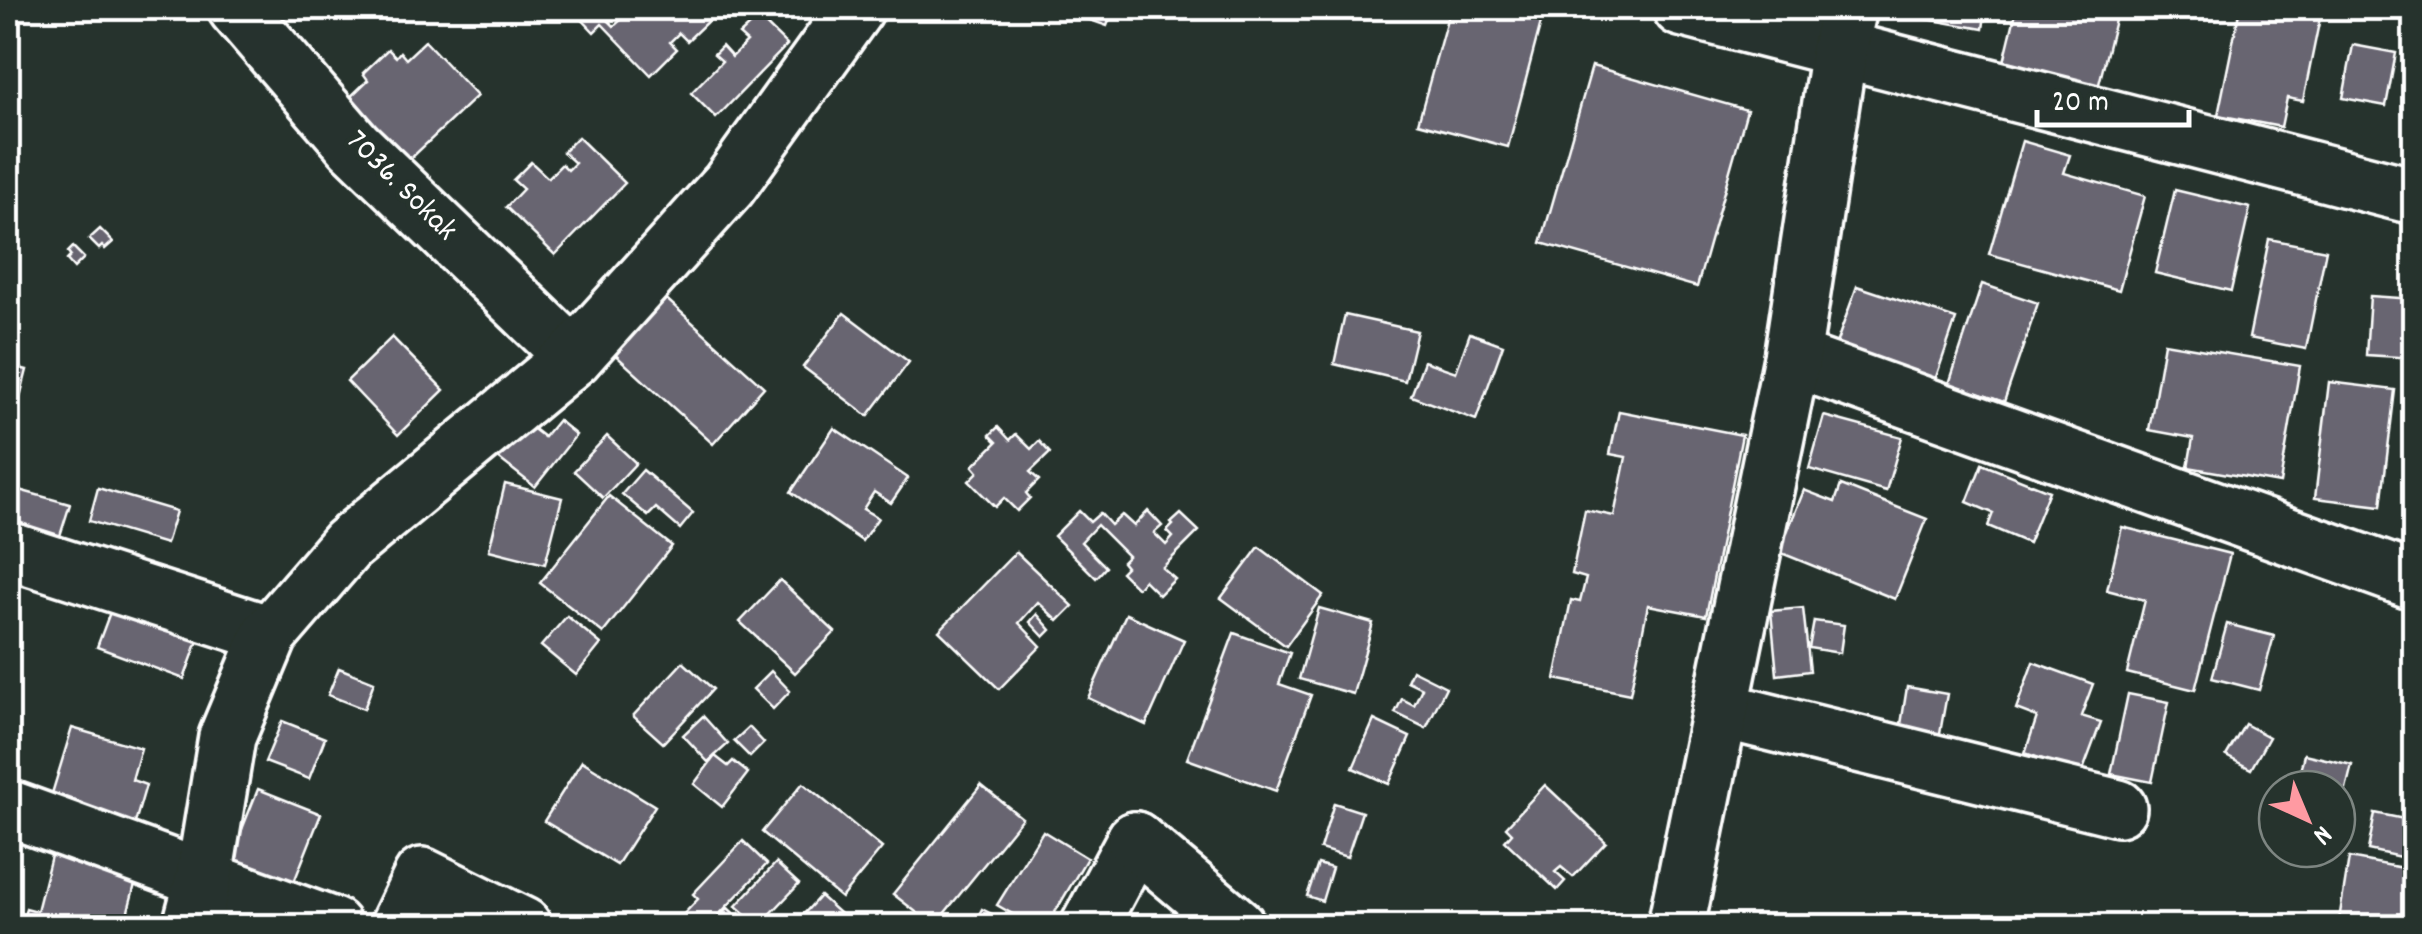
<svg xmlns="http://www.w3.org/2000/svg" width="2422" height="934" viewBox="0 0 2422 934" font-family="Dekko,sans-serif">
  <rect width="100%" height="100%" fill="#26332d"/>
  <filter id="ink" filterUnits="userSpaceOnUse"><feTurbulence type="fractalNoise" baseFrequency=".01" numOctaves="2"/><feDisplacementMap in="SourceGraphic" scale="20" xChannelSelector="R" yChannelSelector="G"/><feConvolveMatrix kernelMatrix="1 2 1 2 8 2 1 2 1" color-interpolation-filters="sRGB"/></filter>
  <g filter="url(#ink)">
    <g fill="#686571" stroke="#fff" stroke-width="2.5">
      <polygon points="579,8 590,14 596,8 614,26 623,18 612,8 700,8 711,18 687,41 679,33 670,42 677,49 651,75 602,24 594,32 575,12"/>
      <polygon points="741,8 749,8 787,45 716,118 691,93 722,61 714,54 722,46 732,57 747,42 739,35 749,26 736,13"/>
      <polygon points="1067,8 1114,8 1107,26 1065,11"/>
      <polygon points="1450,8 1529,8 1544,11 1508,147 1418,123"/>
      <polygon points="1923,8 1986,8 1983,29 1921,18"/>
      <polygon points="2017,8 2118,8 2095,100 2000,78"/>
      <polygon points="2240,8 2322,8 2303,101 2287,98 2281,127 2218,115"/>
      <polygon points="425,41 477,96 405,164 346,101 368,80 363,73 388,49 396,57 400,52 406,59"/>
      <polygon points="2353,45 2396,53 2386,106 2343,98"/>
      <polygon points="1592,66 1747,110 1697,287 1541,243"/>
      <polygon points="578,137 625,183 555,255 506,207 523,189 513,180 531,162 548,178 562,164 568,170 575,163 563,152"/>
      <polygon points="2022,141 2070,155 2064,173 2145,196 2119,290 1989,254"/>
      <polygon points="2175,190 2250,208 2231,291 2155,273"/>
      <polygon points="100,229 113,242 105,249 102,246 99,249 89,239"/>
      <polygon points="2269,239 2326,250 2306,349 2249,338"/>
      <polygon points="73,247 84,258 74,268 67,260 71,256 68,252"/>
      <polygon points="1982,284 2038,303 2004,402 1949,384"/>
      <polygon points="1857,286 1956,319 1932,389 1832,355"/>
      <polygon points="662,295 764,387 713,444 611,351"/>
      <polygon points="2370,296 2414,299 2414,358 2366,355"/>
      <polygon points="844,313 909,362 868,416 803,367"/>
      <polygon points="1345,315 1417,331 1405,381 1334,364"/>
      <polygon points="1470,333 1503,345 1476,420 1411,396 1424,361 1456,372"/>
      <polygon points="392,337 444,390 398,435 347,381"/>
      <polygon points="2164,343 2300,366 2280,483 2188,467 2193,438 2149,430"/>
      <polygon points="8,365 27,370 8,444"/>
      <polygon points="2329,382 2395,390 2381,506 2315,498"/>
      <polygon points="1619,411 1742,435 1706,616 1648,605 1630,694 1555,679 1571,600 1580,602 1586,578 1572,574 1585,510 1614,516 1626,457 1610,454"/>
      <polygon points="1824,416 1902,437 1886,491 1809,469"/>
      <polygon points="522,420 544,437 558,420 576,435 535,487 493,454"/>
      <polygon points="998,427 1010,440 1016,434 1031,449 1039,441 1050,453 1030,472 1039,480 1026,493 1030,498 1017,511 1004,498 995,507 969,481 978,472 973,466 997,442 990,435"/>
      <polygon points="834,428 908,478 891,503 874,492 863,509 878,518 862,541 791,492"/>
      <polygon points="607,436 636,463 603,498 574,471"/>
      <polygon points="2411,449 2414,449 2414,531 2403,529"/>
      <polygon points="1982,464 2049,491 2028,543 1988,526 1993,513 1967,502"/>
      <polygon points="643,470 693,513 680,529 656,508 648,516 622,494"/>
      <polygon points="505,484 562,498 545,564 489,550"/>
      <polygon points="1841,485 1927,519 1895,599 1779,552 1804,490 1835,502"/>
      <polygon points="8,487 70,504 59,539 8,524"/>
      <polygon points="98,488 176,511 166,544 89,521"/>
      <polygon points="609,496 672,546 603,633 540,583"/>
      <polygon points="1079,511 1090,522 1100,513 1111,525 1122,515 1134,526 1148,511 1162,526 1154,533 1166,545 1173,537 1167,531 1173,525 1171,523 1181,514 1199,531 1162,568 1175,579 1159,595 1144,580 1137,588 1121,572 1126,567 1122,562 1128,556 1097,525 1081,542 1106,567 1096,578 1054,536"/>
      <polygon points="2122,527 2230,554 2195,690 2127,673 2145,600 2107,590"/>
      <polygon points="1259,547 1323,595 1286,646 1221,598"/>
      <polygon points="1016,552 1073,606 1058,621 1038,602 1019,623 1041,646 999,689 939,631"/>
      <polygon points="8,573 20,575 8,647"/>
      <polygon points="780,580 835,632 795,673 740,622"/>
      <polygon points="116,596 203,627 184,679 97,647"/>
      <polygon points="1319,608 1373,623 1353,694 1299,679"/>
      <polygon points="1803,608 1810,671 1777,675 1771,611"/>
      <polygon points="1037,614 1051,630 1044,637 1030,622"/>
      <polygon points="1126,614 1184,640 1146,725 1088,698"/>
      <polygon points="567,616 601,644 576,675 541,646"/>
      <polygon points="1814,621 1844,625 1840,653 1809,648"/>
      <polygon points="2227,624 2274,636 2259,690 2212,678"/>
      <polygon points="1234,633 1290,653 1279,684 1311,695 1276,791 1187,759"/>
      <polygon points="683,662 713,689 663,743 633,716"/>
      <polygon points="2033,662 2093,684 2081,716 2101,722 2082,773 2025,753 2037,717 2016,709"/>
      <polygon points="339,668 374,682 364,709 328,695"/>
      <polygon points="1412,670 1446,687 1426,728 1395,713 1402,699 1414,705 1422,688 1407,681"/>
      <polygon points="771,671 790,691 773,709 753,689"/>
      <polygon points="1907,687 1947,694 1938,744 1899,737"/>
      <polygon points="2128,694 2169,702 2152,782 2111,774"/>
      <polygon points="703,716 728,744 708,762 683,735"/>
      <polygon points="1374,720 1410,737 1389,784 1353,768"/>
      <polygon points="282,721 325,738 309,779 265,762"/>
      <polygon points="2245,724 2269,737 2251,769 2226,756"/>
      <polygon points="749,727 764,743 750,757 734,741"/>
      <polygon points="72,728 141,748 132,780 146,785 135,823 51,797"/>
      <polygon points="2304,754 2352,765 2337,826 2337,789 2296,789"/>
      <polygon points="715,756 728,766 733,761 748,773 722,807 694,784"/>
      <polygon points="582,761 655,806 617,865 544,821"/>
      <polygon points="803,783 882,848 841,898 762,832"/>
      <polygon points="981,785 1022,818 934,926 893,894"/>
      <polygon points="1545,785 1606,842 1573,877 1561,867 1555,872 1565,881 1557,890 1505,841 1512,833 1506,827"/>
      <polygon points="258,789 321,814 290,892 227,867"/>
      <polygon points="1334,803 1362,812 1347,857 1320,849"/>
      <polygon points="2375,813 2414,821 2414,860 2368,850"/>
      <polygon points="1043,831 1087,858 1047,926 1033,926 997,905"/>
      <polygon points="743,841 767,864 708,926 696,926 683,915 698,899 693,894"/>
      <polygon points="53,848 139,869 124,926 22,926 26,908 37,911"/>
      <polygon points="2349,858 2414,870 2414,926 2338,926"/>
      <polygon points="776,863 799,884 759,926 736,906"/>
      <polygon points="1318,864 1332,868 1322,901 1307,896"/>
      <polygon points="820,896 846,919 839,926 793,926"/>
      <polygon points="728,908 747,926 710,926"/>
      <polygon points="982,909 1015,926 973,926"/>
    </g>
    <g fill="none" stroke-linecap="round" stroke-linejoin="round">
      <defs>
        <g id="street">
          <polyline points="1681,8 2414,196"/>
          <polyline points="1792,358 2414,581"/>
          <polyline points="8,550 270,634"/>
          <polyline points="1720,710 2118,808"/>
          <polyline points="8,808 333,926"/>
          <polyline points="398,926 422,876 523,926"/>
          <polyline points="1089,926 1135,840"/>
        </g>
        <g id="secondary">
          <polyline points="236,8 354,145 574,357"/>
          <polyline points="1135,840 1237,926"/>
          <polyline points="191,926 204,877 227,737 270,634 347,545 574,357 729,185 856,8"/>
          <polyline points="1676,926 1792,358 1839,50 1849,8"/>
        </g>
      </defs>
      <use href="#street" stroke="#fff" stroke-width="62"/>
      <use href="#secondary" stroke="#fff" stroke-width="62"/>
      <use href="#street" stroke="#26332d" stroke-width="55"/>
      <use href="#secondary" stroke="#26332d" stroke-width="55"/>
    </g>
  </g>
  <g text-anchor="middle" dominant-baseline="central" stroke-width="9" stroke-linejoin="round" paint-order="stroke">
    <g font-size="32" fill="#fff" stroke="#26332d">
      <text transform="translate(400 187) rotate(45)">7036. Sokak</text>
    </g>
  </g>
  <rect width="2422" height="934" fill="none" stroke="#26332d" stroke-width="40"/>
  <rect x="20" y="20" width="2382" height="894" fill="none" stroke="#fff" stroke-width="4" filter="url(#ink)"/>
  <g transform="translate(2307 819) rotate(136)"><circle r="48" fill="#26332d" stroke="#7d8581" stroke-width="2.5"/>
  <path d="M0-8L18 38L0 25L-18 38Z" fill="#ff9aa2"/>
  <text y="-15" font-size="28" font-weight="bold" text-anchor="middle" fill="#ffffff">N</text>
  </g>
  <path d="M2037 110v15h152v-15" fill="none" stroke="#ffffff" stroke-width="5"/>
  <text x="2052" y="110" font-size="30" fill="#ffffff" stroke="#26332d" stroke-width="8" paint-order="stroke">20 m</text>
</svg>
